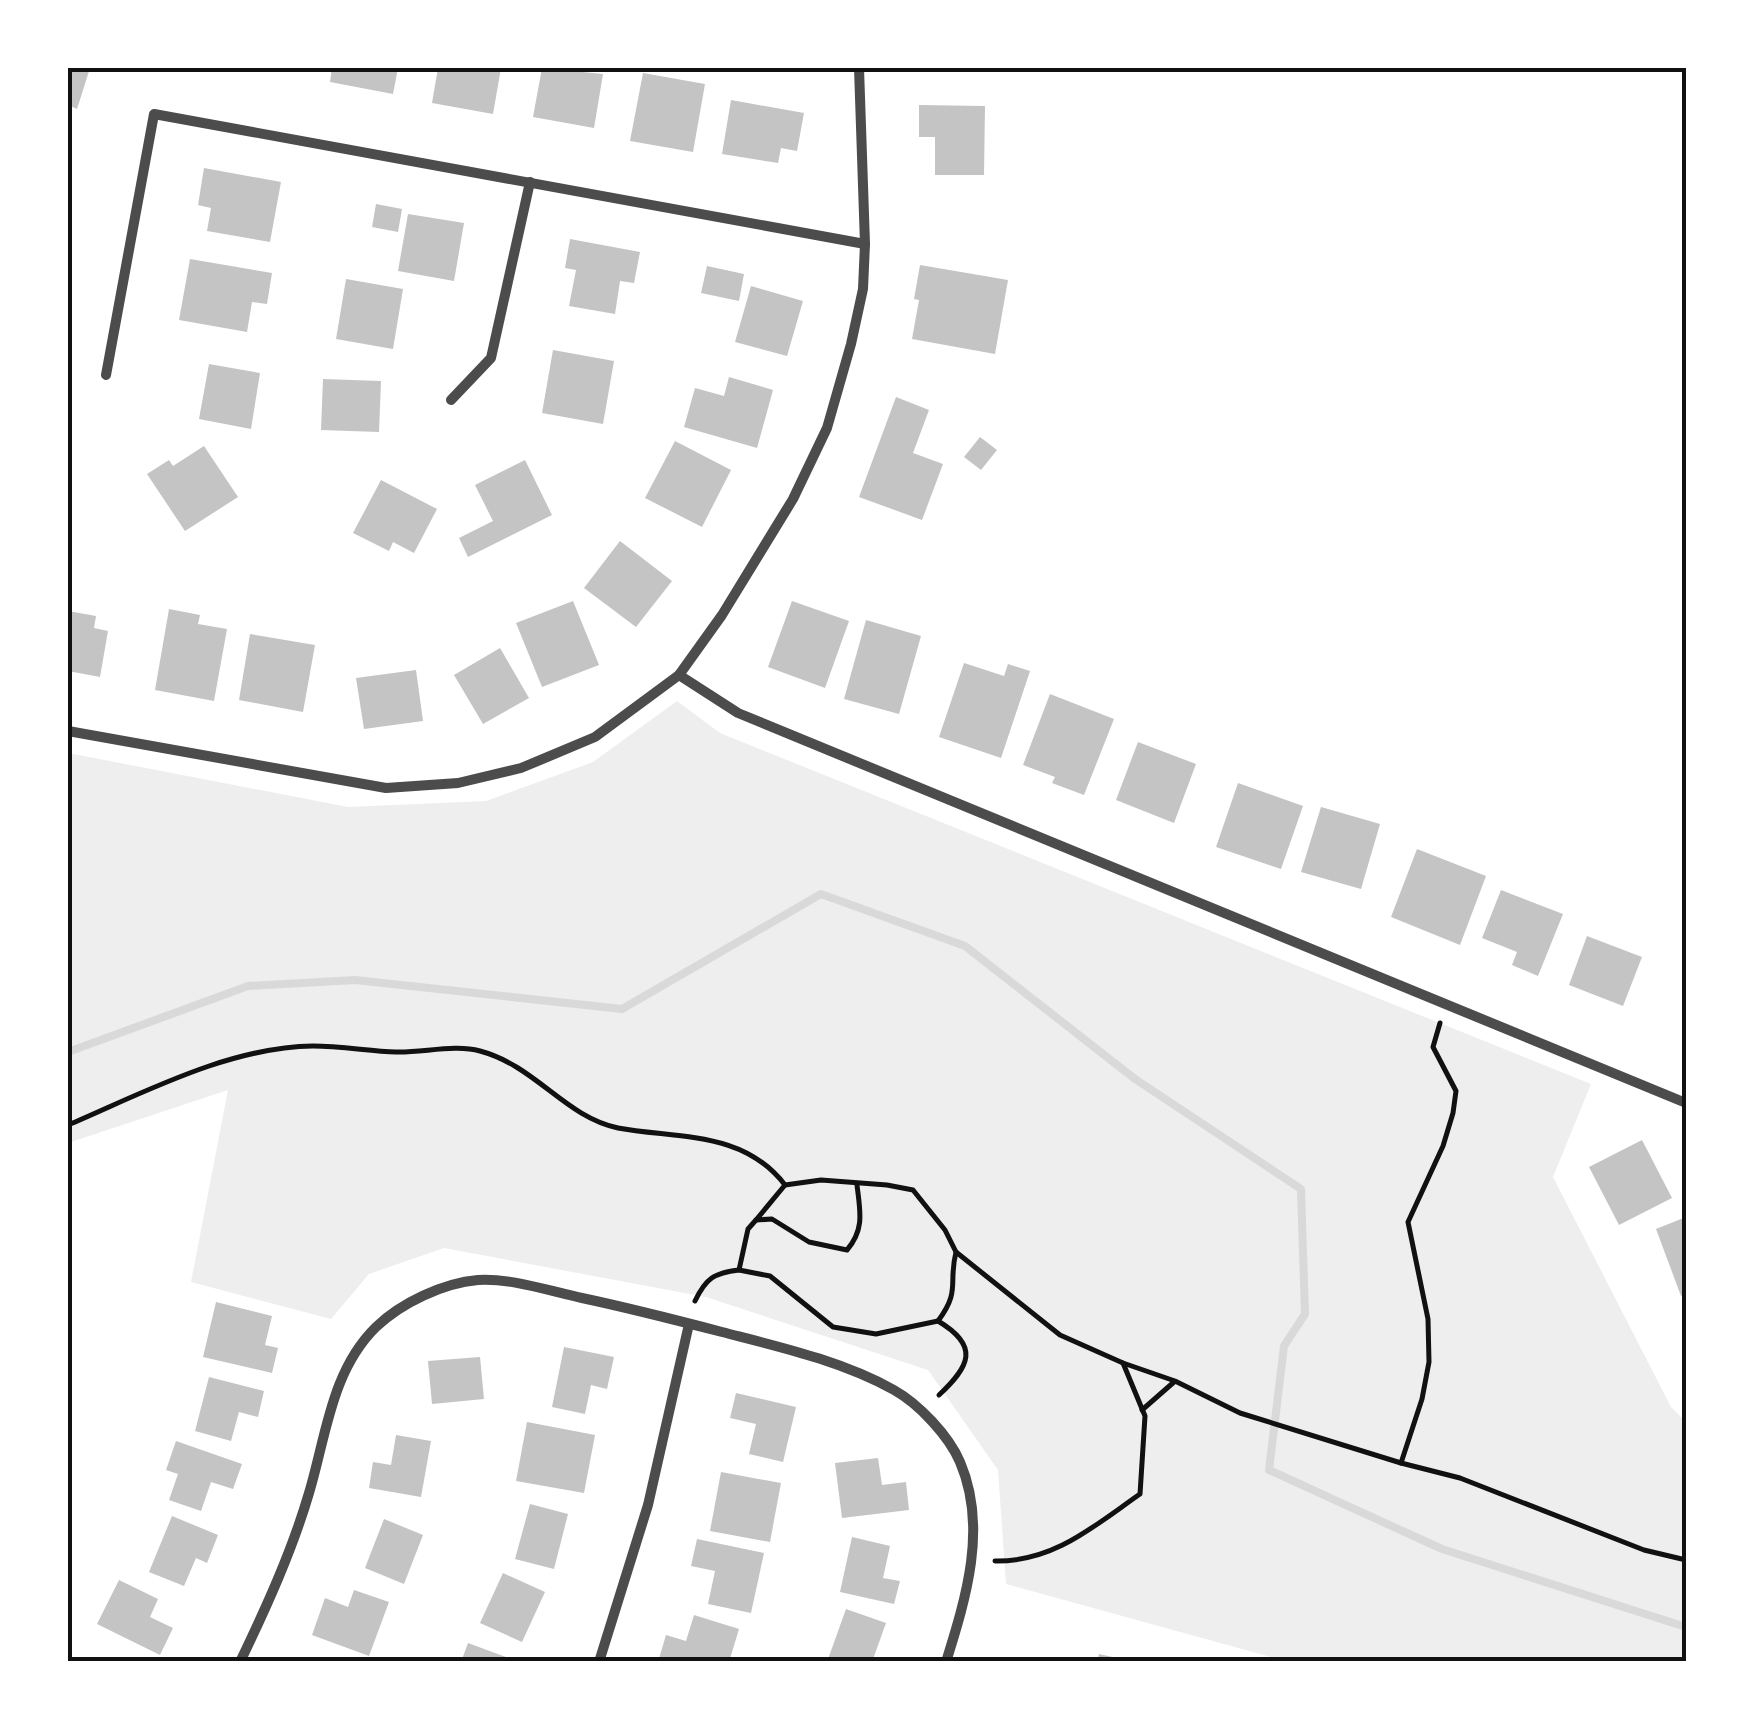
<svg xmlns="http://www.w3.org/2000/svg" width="1754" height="1729" viewBox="0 0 1754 1729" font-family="Montserrat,sans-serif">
  <rect width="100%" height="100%" fill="#fff"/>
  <polygon fill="#eee" points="677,701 720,733 1591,1084 1553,1177 1671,1407 1686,1422 1686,1661 1286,1661 1006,1584 998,1470 928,1370 706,1297 444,1248 369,1274 331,1319 191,1282 228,1090 68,1143 68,753 348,807 486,801 593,762"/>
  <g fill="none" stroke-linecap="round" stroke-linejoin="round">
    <polyline stroke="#d9d9d9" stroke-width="8" points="68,1052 248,986 355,980 622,1009 821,894 965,946 1135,1079 1301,1189 1305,1314 1284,1346 1269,1470 1442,1549 1686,1627"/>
  </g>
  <g fill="#c4c4c4">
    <polygon points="68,68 90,68 77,109 68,105"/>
    <polygon points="332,68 398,68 393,94 330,82"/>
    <polygon points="438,68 501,68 493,114 432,103"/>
    <polygon points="542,68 603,74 594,128 533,117"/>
    <polygon points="643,73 705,84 693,152 630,141"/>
    <polygon points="731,100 804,113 797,151 781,148 778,163 722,154"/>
    <polygon points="919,105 985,106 984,175 935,175 935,137 919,137"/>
    <polygon points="204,168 281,182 270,242 207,231 211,208 198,205"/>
    <polygon points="376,204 402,209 398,232 372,227"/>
    <polygon points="408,214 464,223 454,281 398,271"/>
    <polygon points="570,239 640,252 634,283 620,281 615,314 569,306 576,270 565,268"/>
    <polygon points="190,259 272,273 267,304 252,302 247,332 179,320"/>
    <polygon points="920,265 1008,280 995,354 912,339 919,300 914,299"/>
    <polygon points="707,266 744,274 739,301 701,293"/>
    <polygon points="346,279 403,289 393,349 336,339"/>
    <polygon points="751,286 803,301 787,356 735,342"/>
    <polygon points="553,350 614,361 603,424 542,413"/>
    <polygon points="209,364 260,373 251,429 199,419"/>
    <polygon points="729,377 773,390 757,448 684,427 695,388 724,396"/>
    <polygon points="323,379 381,381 379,432 321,430"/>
    <polygon points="896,397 929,410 913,453 943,464 922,520 859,497"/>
    <polygon points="980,437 997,450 981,470 964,457"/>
    <polygon points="675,441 731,470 702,527 645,498"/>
    <polygon points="204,446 238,497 185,531 147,474 169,460 173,466"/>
    <polygon points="525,460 552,515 468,557 459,538 493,521 475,485"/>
    <polygon points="381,480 437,509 414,553 393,542 389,551 353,533"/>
    <polygon points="620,541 672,581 636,627 584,588"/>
    <polygon points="573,601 599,665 542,687 516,623"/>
    <polygon points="792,601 849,621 825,688 768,667"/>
    <polygon points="169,609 200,615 198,624 227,629 214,701 155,690"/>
    <polygon points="68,611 96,616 94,628 108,631 100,677 68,671"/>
    <polygon points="866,620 921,636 899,714 844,699"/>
    <polygon points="250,634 315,645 303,712 239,700"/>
    <polygon points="500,648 529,698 483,724 454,675"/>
    <polygon points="964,663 1004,676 1008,664 1030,671 1001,758 939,737"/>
    <polygon points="416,670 423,721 364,729 356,678"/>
    <polygon points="1050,694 1114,719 1084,795 1052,783 1055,777 1023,765"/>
    <polygon points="1138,742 1196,764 1174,823 1116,800"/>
    <polygon points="1238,783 1303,806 1281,869 1216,847"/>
    <polygon points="1321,807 1380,824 1361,889 1301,872"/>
    <polygon points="1417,849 1486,876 1460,945 1391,917"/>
    <polygon points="1501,890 1563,914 1538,976 1512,965 1517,952 1482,938"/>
    <polygon points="1587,936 1642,957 1623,1006 1569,985"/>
    <polygon points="1642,1140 1672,1198 1619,1225 1589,1167"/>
    <polygon points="1686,1217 1686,1294 1681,1296 1656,1229"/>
    <polygon points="216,1302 272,1316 265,1345 278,1348 272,1373 203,1357"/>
    <polygon points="564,1347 614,1357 607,1389 591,1385 585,1414 552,1407"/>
    <polygon points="480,1357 484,1399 432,1404 428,1361"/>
    <polygon points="209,1377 264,1391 258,1417 239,1412 231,1441 195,1431"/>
    <polygon points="736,1393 796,1407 783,1462 749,1454 756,1424 730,1418"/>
    <polygon points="527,1422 595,1435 584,1493 516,1481"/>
    <polygon points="396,1435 431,1441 421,1497 369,1488 373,1462 391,1465"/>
    <polygon points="176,1441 242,1464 233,1489 211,1482 201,1511 169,1500 178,1474 166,1470"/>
    <polygon points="878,1458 882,1485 906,1482 909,1510 842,1518 835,1463"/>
    <polygon points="721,1472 781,1483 770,1542 710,1531"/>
    <polygon points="530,1504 568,1514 554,1569 515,1559"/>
    <polygon points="172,1516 218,1535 207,1563 196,1558 184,1586 149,1572"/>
    <polygon points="384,1519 423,1535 404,1584 365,1568"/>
    <polygon points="852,1537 890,1546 883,1578 900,1581 894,1604 840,1592"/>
    <polygon points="697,1539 764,1553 751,1613 708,1604 715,1571 691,1566"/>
    <polygon points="503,1573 545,1592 522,1642 480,1623"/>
    <polygon points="119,1580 158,1599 150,1617 173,1628 160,1655 97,1624"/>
    <polygon points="354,1590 389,1602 369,1656 312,1635 325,1598 348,1607"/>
    <polygon points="846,1609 886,1623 872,1662 827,1662"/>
    <polygon points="694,1615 739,1629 729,1662 658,1662 666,1635 686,1641"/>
    <polygon points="468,1643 517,1661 517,1662 461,1662"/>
    <polygon points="1099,1654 1126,1660 1126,1662 1097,1662"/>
  </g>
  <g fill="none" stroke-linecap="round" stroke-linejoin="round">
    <g stroke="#111" stroke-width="5">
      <path d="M68,1125C143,1093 229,1047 313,1046C341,1046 369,1051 396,1052C422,1053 455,1044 480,1051C536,1066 565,1117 618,1128C677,1139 743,1130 785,1185L821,1180L887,1185L913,1190L945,1230L956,1252L1060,1335L1123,1363L1175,1381L1240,1413L1401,1463L1460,1478L1644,1550L1686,1560"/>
      <path d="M785,1185L756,1220L772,1219L809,1242L847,1250C865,1229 860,1211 857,1185"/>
      <path d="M739,1270L770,1276L833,1327L876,1334L938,1321C961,1290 948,1284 956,1252"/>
      <path d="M695,1301C706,1278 714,1273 739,1270L748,1229L756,1220"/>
      <path d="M938,1321C980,1346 970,1366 939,1395"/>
      <polyline points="1142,1410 1174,1382"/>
      <polyline points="1401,1463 1422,1399 1429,1362 1428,1319 1408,1222 1443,1146 1453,1113 1456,1091 1433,1047 1440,1023"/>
      <path d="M995,1561C1054,1562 1094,1526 1140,1494L1145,1416L1123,1363"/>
    </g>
    <g stroke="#4c4c4c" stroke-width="10">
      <polyline points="106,375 154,114 865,244"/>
      <polyline points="451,400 491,358 530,182"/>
      <polyline points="679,675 738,713 1686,1103"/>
      <polyline points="68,731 386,788 458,783 521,768 595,737 679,675 722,615 793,499 827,428 851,344 863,289 865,244 859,68"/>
      <path d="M240,1662C266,1608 292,1551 309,1493C326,1437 331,1371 376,1327C401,1303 443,1283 478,1280C512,1278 549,1291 582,1298C629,1308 676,1320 722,1332C780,1347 842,1361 894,1390C919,1404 949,1436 960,1462C988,1527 966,1598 946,1662"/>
      <polyline points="599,1662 648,1505 689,1324"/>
    </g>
  </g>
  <rect width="1754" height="1729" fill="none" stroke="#ffffff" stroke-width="140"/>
  <rect x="70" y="70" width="1614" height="1589" fill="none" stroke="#111" stroke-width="4"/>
</svg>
